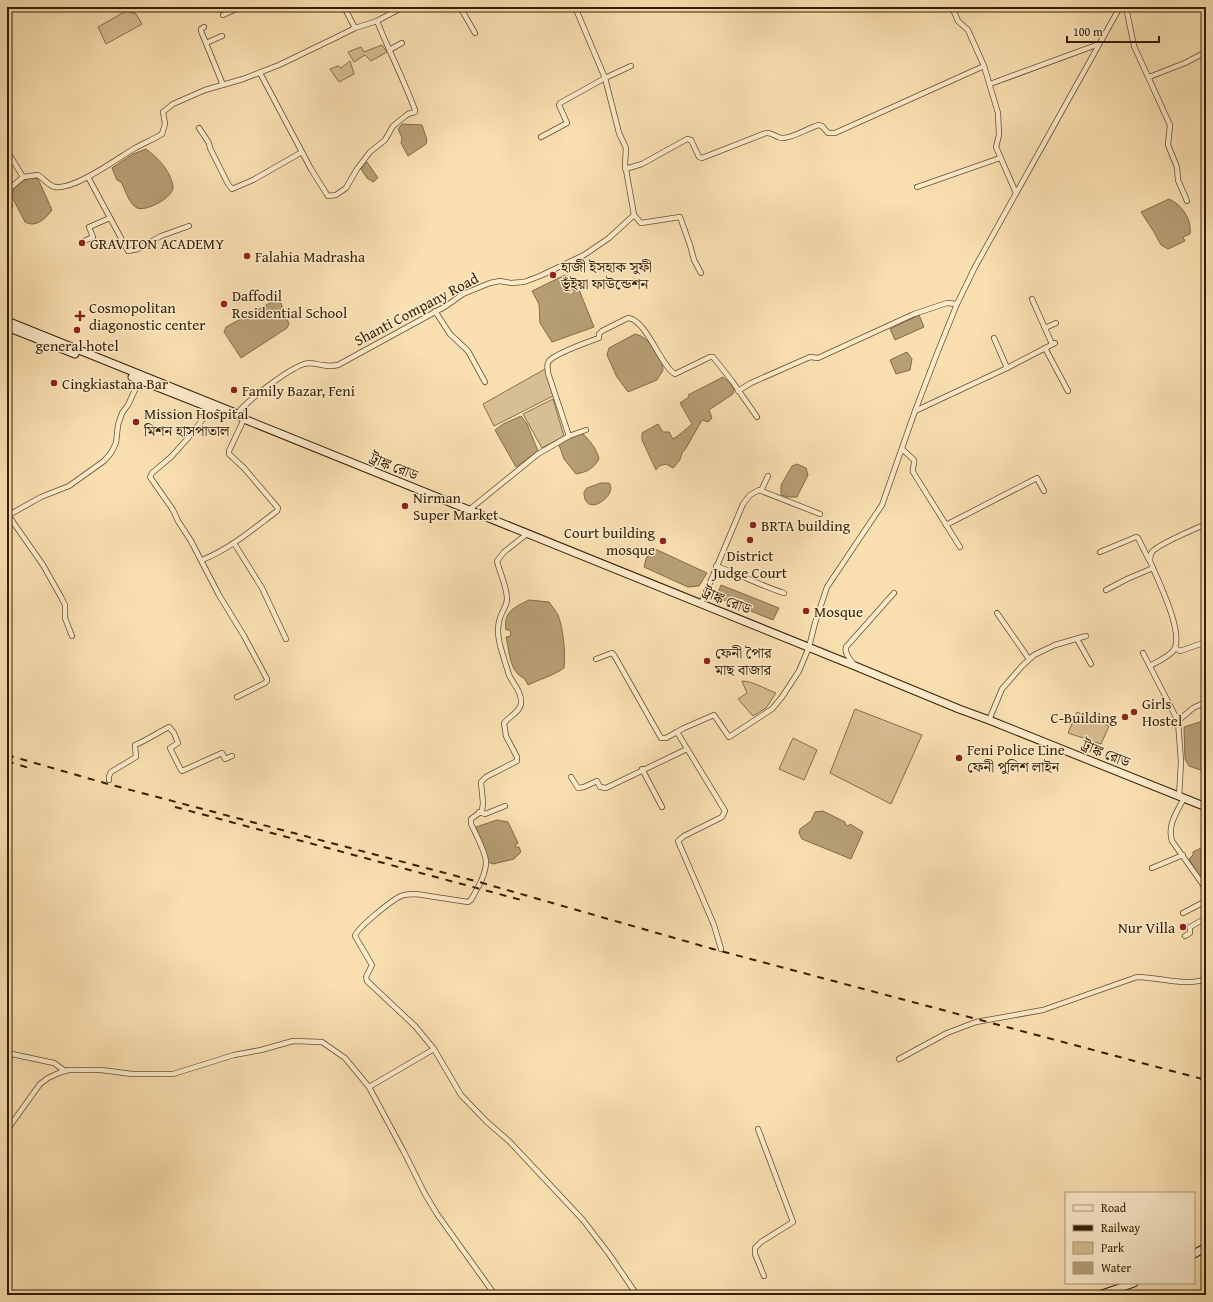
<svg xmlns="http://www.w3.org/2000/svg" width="1213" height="1302" viewBox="0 0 1213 1302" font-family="'Gentium Book Plus','Noto Serif Bengali',serif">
  <rect width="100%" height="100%" fill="#fae0b1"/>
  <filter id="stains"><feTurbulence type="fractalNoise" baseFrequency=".005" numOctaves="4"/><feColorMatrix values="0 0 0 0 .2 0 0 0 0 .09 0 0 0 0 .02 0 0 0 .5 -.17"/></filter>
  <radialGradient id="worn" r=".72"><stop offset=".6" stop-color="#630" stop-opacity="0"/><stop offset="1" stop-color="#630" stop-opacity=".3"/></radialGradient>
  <g fill="#d8bf93" stroke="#866e4a">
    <polygon points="126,11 136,14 142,24 106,44 98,27"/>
    <polygon points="382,45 387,52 371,61 365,55 354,62 348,52 361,47 364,52"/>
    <polygon points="350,61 354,74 339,82 330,69 338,66 341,68"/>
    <polygon points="545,369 553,396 494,426 483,404"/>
    <polygon points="553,399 564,436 542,448 523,414"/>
    <path d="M742,681C753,681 765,689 776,693L766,708L753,716L738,699L747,693Z"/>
    <polygon points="855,709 922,735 891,804 830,773"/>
    <polygon points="1077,712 1109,726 1101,744 1068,733"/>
    <polygon points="793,738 817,750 804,780 779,769"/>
  </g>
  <g fill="#b79e75" stroke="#836b47">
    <polygon points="402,124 422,125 427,140 426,144 408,156 401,143 402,138 398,129"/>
    <path d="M146,149C158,158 170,170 173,186C175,197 146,212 137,208C129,204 125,189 121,182L117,180L112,168L133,154Z"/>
    <polygon points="367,162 378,178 373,182 367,178 361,169"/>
    <path d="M31,177L38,179L52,210C48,216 40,224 32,224C30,224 27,223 25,222L11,195C14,185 22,182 31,177Z"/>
    <path d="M1169,199C1182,205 1192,219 1190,234L1183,237L1185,241L1168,249L1161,245L1154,232L1141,212Z"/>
    <polygon points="565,275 575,280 594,327 552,342 540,323 539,304 532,291"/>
    <polygon points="279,298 289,324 287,328 241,358 224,332 226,327"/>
    <polygon points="919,315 924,327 895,340 890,329"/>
    <polygon points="635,334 641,336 649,342 662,363 663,370 657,380 628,392 617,377 607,355 609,348"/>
    <polygon points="907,352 912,359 910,370 896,374 890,360"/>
    <path d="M723,377L731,384L734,389L733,394L709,410L712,418L708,422L702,420L686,448L682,453L680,460L673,468L666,464L659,466L656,470L642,440V433L658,424L663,432H669L673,439C680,435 686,429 692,424L680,403L689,397L688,395Z"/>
    <polygon points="521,416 527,424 538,451 516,467 495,430 503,424"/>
    <path d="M583,434C591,442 596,448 599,459C593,469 587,472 576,474L564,459L559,445C563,438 575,435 583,434Z"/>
    <polygon points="797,464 806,468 808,475 797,497 788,497 781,495 781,485 792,466"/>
    <path d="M601,483H609C619,495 584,520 584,492L587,488Z"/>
    <polygon points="653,548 707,573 699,586 688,587 644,567 646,559"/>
    <polygon points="721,585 779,608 773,620 716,597"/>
    <path d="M529,600L549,602C552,606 555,610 558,615C563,626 566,656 564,668C553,676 540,679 528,685C524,676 523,679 518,674C509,665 509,648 506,637L511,636L510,630H506C503,611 515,607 529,600Z"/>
    <polygon points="1206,720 1206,772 1189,766 1185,759 1184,727"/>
    <polygon points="823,811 845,822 845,824 848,826 850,824 863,832 851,859 802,839 799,833 800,829 811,821 815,812"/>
    <polygon points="497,820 508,822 518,843 515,845 516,847 519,847 521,852 514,859 493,864 488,862 476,827"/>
    <polygon points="1205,846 1206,846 1206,887 1189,859 1193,855 1193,852"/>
  </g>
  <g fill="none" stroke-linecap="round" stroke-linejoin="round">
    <defs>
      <g id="street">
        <polyline points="344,7 355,28"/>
        <polyline points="460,7 475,33"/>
        <polyline points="575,7 605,78 619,133 626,148 625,164 634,215 641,223 680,217 690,245 694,260 701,273"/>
        <polyline points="952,7 958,21 968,30 984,66 998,113 999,135 996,147 1016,193"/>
        <polyline points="1126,7 1134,46 1170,125 1168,145 1177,167 1178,180 1187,201"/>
        <polyline points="223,15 240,7"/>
        <polyline points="204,27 201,29 201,31 223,85"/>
        <polyline points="206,43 222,36"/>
        <polyline points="389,50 402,43"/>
        <path d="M260,73L311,169L326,193L328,196L336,195L346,188L357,169L370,152L385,140L393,126L408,114L415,112V110C404,80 389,51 377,21"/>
        <polyline points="1149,77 1185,63 1206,52"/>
        <polyline points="990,84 1099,44"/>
        <polyline points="199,128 209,143 210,148 228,184 232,189 253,180 302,152"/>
        <polyline points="541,137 567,123 559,105 560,103 605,78 631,66"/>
        <polyline points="7,151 23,177"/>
        <path d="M625,169L642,164L687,139L691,140L699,157L702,158L766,133C773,132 777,139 783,138C796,137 807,128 819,125L822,126L828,133H835L984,66"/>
        <polyline points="88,177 128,251 138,249 161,236 189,226"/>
        <polyline points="917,187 1000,158"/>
        <path d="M7,209L10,207L8,190L23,177L38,175C43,178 49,186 55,187C75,190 118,158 135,148C144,143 154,139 162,134L165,124L163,112L173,104L205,90L243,79L279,65L335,38L355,28L377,21L403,7"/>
        <polyline points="84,241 93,237 89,227 110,218"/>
        <polyline points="1032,299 1052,344"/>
        <polyline points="435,311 450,334 468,351 485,382"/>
        <polyline points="1045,328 1056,323"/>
        <polyline points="994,338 1007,368"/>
        <polyline points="1045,348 1068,391"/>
        <polyline points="738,391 751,383 810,357 818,358 914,314 947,303 957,304"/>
        <polyline points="207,407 203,419 188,438 171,457 152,473 150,477 173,510 178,521 191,541 219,595 244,636 267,679 267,681 265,683 237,697"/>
        <polyline points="915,411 1007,368 1055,343"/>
        <path d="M235,417C243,403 287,370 304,364C310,362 316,364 322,365C327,366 333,366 338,365L446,306L463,294L490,283L500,281L511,283L524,282L540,276L584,255L609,238L634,215"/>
        <path d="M569,436L548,373C548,369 546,365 549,361C556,353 588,342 599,338V334L602,331L628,318C647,320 661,367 675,374L710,357H713L732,381L757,417"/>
        <path d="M902,449L914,460C915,464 912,468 913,472L960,547"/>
        <polyline points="761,491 768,476"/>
        <polyline points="469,510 538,454 569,436 586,430"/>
        <polyline points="8,515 43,565 61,597 65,605 65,618 72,636"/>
        <polyline points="7,516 41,497 69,486 104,461 111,453 116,443 118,425 122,413 128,405 140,379"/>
        <polyline points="946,525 1037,478 1044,491"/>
        <path d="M527,534L504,552L497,561C500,574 507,586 507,599C507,605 504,608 502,613C496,625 498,640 502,652C504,659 507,668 509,675C513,684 522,692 521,703C521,711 509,717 504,723L506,736L517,757V761L486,777L481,782L483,803L482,811L471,819V824C475,832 486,854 486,862C486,875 477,889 471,900L468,902L416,894C411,894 406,894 401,896C392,900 357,928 355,936L372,965L366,977L367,981L415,1026L434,1049L461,1095L487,1122L509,1141L583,1220L609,1254L637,1295"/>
        <polyline points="234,543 262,588 286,639"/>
        <polyline points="1100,552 1136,537 1138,538 1149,560"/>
        <path d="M202,560C230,549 253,529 277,511L278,508L244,468L229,454V451L244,419"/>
        <path d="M716,566C740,574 761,586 784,593"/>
        <polyline points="1106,590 1127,579 1153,568"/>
        <polyline points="701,604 743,504 750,495 759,490 820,514"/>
        <polyline points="997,613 1029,659"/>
        <polyline points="1077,639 1091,664"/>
        <polyline points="1175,648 1180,651 1206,642"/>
        <polyline points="1143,653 1178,721 1181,762 1179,797"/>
        <polyline points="596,659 612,653 614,655 661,738 666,738 677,732"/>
        <path d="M855,666C851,660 844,654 846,647L894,593"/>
        <path d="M1150,666C1157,662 1168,657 1173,651C1186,635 1157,579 1150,561C1150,558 1150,555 1152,552C1158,544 1195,529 1206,524"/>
        <polyline points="989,720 1002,689 1022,666 1034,655 1055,645 1086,636"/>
        <polyline points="1178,721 1193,708 1206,702"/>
        <polyline points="642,769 662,807"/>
        <polyline points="571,777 578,788 584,787 597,781 600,787 606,788 687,749"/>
        <path d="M109,780V776L111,772L136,757L135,745C147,740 157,733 169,727L174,733L178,743L170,748L181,770L182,771L222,753L225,759L232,756"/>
        <path d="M1184,798C1177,812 1167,825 1172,841L1206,889"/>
        <polyline points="479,812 485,814 505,806"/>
        <polyline points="1152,868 1183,855"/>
        <polyline points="1183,913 1206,901"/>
        <polyline points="1185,936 1190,933 1190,927 1206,918"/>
        <polyline points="721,949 714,925 678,841 684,836 722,817 725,811 677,732 684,728 714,715 729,737 772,709 782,697 799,671 809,647 815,623 827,587 882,505 915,411 938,351 957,304 975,267 1120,7"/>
        <polyline points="7,1053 54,1063 65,1071"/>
        <path d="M899,1059L947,1033L976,1022L1043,1010L1137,977C1160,977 1184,987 1206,979"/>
        <polyline points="369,1087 434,1049"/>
        <polyline points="758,1129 793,1222 761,1242 755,1248 755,1254 764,1276"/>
        <polyline points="7,1130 40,1084 48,1078 61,1072 69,1070 101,1070 132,1074 173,1074 234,1055 261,1050 293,1041 322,1042 345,1058 369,1087 404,1152 425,1194 437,1214 495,1295"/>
      </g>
      <g id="secondary">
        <polyline points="7,321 233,412 244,419 855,666 959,709 989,720 1206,807"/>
        <polyline points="7,327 75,354"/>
        <polyline points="132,377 213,409"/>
        <polyline points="1194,1254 1206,1247"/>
        <polyline points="1099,1295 1134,1283"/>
      </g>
    </defs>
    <use href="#street" stroke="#664e2d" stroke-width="6"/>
    <use href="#secondary" stroke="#341e01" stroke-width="9"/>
    <use href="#street" stroke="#fcebcc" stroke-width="4.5"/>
    <use href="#secondary" stroke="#fcebcc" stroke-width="7"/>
    <g stroke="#341e01" stroke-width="2" stroke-dasharray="7 7" stroke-linecap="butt">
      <polyline points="7,755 108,784 479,882 713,949 1206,1080"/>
      <polyline points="7,761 32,769"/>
      <polyline points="175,807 525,901"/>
    </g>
  </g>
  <g fill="#8f2418" stroke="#fcebcc" stroke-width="1.5">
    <circle cx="82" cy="243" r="4"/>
    <circle cx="247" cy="256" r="4"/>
    <circle cx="553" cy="275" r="4"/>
    <circle cx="224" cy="304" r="4"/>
    <path d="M78 310h4v4h4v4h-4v4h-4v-4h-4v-4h4z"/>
    <circle cx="77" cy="330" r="4"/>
    <circle cx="54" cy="383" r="4"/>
    <circle cx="234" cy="390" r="4"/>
    <circle cx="136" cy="422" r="4"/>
    <circle cx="405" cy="506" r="4"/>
    <circle cx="753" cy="525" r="4"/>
    <circle cx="750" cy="540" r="4"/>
    <circle cx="663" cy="541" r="4"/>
    <circle cx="806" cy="611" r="4"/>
    <circle cx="707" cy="661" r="4"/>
    <circle cx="1134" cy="712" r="4"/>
    <circle cx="1125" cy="717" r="4"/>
    <circle cx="959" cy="758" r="4"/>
    <circle cx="1183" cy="927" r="4"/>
  </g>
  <g text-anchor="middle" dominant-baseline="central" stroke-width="3" stroke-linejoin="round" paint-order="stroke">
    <g font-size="15" fill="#341e01" stroke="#fcebcc" text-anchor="start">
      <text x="90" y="243">GRAVITON ACADEMY</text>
      <text x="255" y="256">Falahia Madrasha</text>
      <text x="561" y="266">হাজী ইসহাক সুফী<tspan x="561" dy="17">ভূঁইয়া ফাউন্ডেশন</tspan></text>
      <text x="232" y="295">Daffodil<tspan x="232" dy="17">Residential School</tspan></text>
      <text x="89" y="307">Cosmopolitan<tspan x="89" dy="17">diagonostic center</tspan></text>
      <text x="77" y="345" text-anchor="middle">general hotel</text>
      <text x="62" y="383">Cingkiastana Bar</text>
      <text x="242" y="390">Family Bazar, Feni</text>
      <text x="144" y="413">Mission Hospital<tspan x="144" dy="17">মিশন হাসপাতাল</tspan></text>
      <text x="413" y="497">Nirman<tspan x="413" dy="17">Super Market</tspan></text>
      <text x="761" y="525">BRTA building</text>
      <text x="655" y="532" text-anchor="end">Court building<tspan x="655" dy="17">mosque</tspan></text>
      <text x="750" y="555" text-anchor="middle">District<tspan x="750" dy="17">Judge Court</tspan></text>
      <text x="814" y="611">Mosque</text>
      <text x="715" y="652">ফেনী পৈার<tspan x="715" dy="17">মাছ বাজার</tspan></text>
      <text x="1142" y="703">Girls<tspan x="1142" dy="17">Hostel</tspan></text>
      <text x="1117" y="717" text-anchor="end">C-Building</text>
      <text x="967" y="749">Feni Police Line<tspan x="967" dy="17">ফেনী পুলিশ লাইন</tspan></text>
      <text x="1175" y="927" text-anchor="end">Nur Villa</text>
    </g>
    <g font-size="15" fill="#341e01" stroke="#fcebcc">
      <text transform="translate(416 309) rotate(-28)">Shanti Company Road</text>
      <text transform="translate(394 466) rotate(22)">ট্রাঙ্ক রোড</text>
      <text transform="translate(727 600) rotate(22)">ট্রাঙ্ক রোড</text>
      <text transform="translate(1106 753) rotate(22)">ট্রাঙ্ক রোড</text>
    </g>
  </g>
  <rect width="1213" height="1302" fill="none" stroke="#fae0b1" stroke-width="24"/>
  <rect x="8" y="8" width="1197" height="1286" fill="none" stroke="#341e01" stroke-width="2"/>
  <rect x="12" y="12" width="1189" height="1278" fill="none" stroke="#341e01"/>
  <rect x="1065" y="1192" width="130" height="92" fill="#fcebcc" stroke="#ac997b"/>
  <rect x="1073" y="1205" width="20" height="6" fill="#fcebcc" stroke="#ac997b"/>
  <text x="1101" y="1212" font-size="12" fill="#341e01">Road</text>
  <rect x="1073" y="1225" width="20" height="6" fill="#341e01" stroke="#ac997b"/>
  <text x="1101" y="1232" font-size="12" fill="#341e01">Railway</text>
  <rect x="1073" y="1242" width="20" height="12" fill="#d8bf93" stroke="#ac997b"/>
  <text x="1101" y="1252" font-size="12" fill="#341e01">Park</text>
  <rect x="1073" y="1262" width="20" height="12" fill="#b79e75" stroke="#ac997b"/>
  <text x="1101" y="1272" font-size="12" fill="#341e01">Water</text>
  <path d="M1067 36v6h92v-6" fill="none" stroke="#341e01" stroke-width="2"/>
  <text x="1073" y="36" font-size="12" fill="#341e01" stroke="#fcebcc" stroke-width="3" paint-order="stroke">100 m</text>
  <rect width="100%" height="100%" filter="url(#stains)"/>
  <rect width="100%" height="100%" fill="url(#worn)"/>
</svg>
